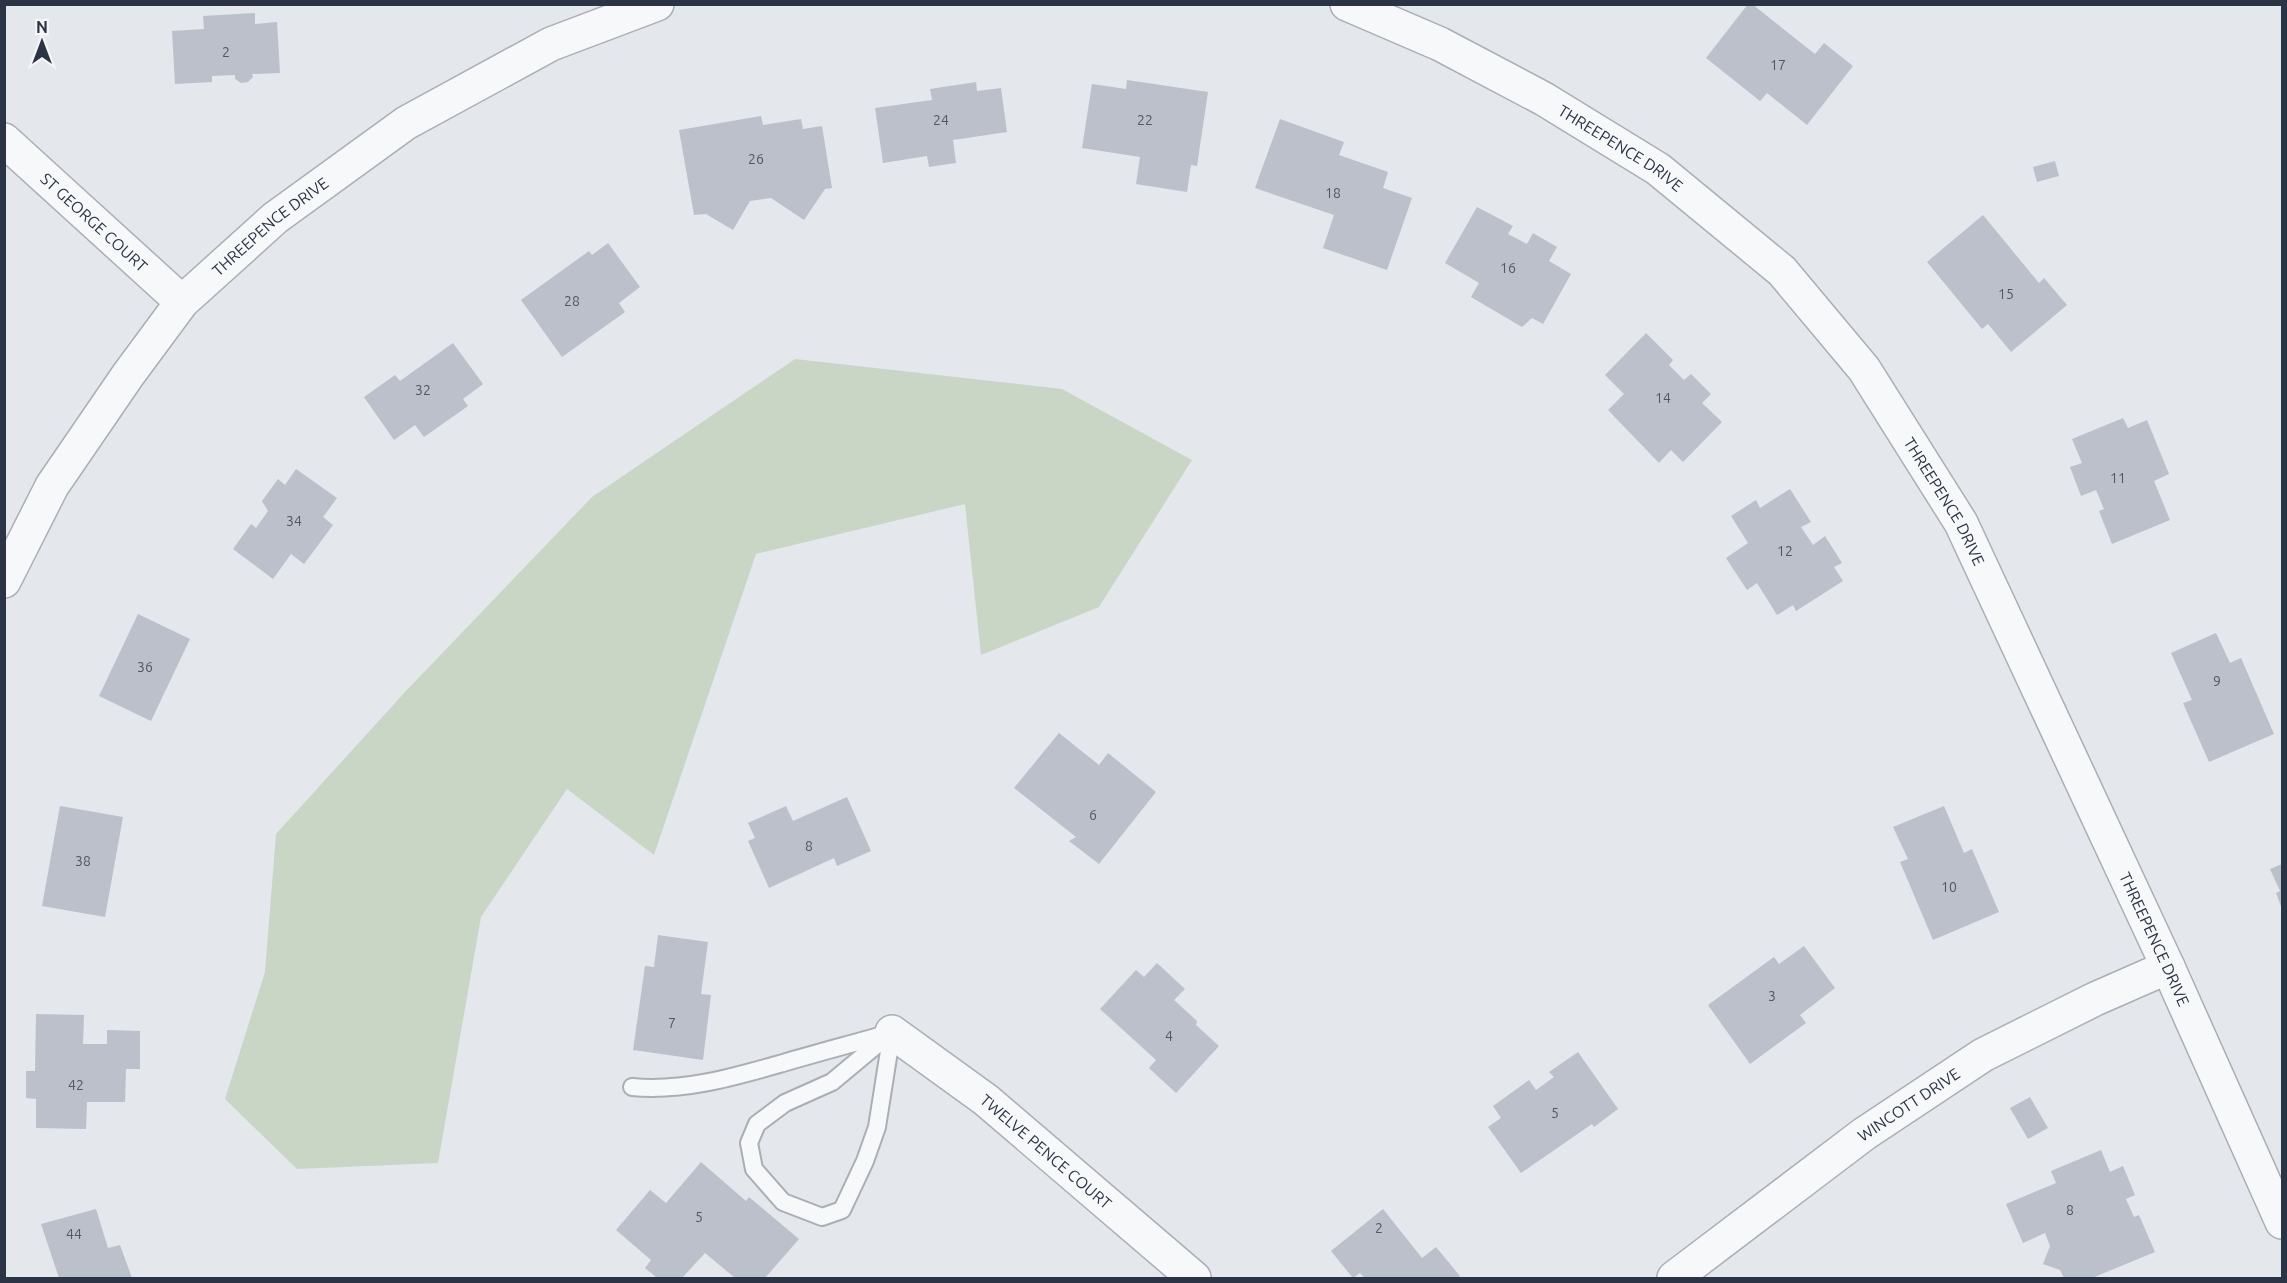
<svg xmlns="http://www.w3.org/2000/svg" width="2287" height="1283" viewBox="0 0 2287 1283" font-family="Ubuntu,sans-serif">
  <rect width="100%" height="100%" fill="#e4e7ec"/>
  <polygon fill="#c9d6c5" points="795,359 1062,389 1192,460 1099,607 981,655 965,504 756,554 654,855 567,789 481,917 438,1163 297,1169 225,1099 265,972 276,834 405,692 592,497"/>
  <g fill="#bbc0ca">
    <polygon points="1748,4 1752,4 1815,54 1824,43 1853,66 1807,125 1767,93 1760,101 1706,58"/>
    <polygon points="255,13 255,24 277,22 280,73 252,74 253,77 248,82 241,83 235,79 235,75 212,76 212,82 175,84 172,31 204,29 203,16"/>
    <polygon points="1127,80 1208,92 1197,166 1191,165 1187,192 1136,184 1140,157 1082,148 1092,84 1126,89"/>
    <polygon points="976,82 977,91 1001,88 1007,132 953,140 956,163 929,167 927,156 883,163 875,108 932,100 930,89"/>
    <polygon points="761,116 763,125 801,119 803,129 822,126 832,188 825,189 804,220 771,198 750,201 733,230 706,214 694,215 679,130"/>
    <polygon points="1280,119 1344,142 1339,155 1388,172 1383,188 1412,198 1387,270 1323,248 1334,215 1255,188"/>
    <polygon points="2055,161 2059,176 2037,182 2033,167"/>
    <polygon points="1477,207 1513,226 1508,234 1527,244 1533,233 1557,247 1549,261 1571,274 1543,324 1532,318 1522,327 1471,297 1479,283 1445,263"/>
    <polygon points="1983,215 2039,283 2044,278 2067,305 2011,352 1988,324 1982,329 1927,262"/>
    <polygon points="608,243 640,287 619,303 625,312 562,357 521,300 589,251 592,255"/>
    <polygon points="1646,333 1673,360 1669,365 1684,380 1691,374 1711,394 1702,403 1722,422 1683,462 1671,450 1659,463 1608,410 1624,394 1605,375"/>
    <polygon points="453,343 483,384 463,399 468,406 424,437 415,425 394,440 364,397 395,375 400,381"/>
    <polygon points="2123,418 2128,428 2147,420 2169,474 2154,481 2170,520 2112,544 2099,511 2104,509 2096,490 2081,496 2070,467 2082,463 2072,439"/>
    <polygon points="296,469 337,498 323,517 333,525 304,564 291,554 273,579 233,549 251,524 256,528 268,511 262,501 278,479 285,485"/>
    <polygon points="1790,489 1811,522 1801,527 1813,545 1825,536 1842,563 1834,567 1843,581 1796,611 1793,605 1777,615 1757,583 1747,590 1726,558 1748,543 1731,516 1756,500 1760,508"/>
    <polygon points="138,614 190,639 151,721 99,696"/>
    <polygon points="2216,633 2230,663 2241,658 2274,734 2209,762 2183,703 2192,700 2171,653"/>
    <polygon points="1059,733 1099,765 1108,753 1156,792 1099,864 1069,841 1076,837 1014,788"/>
    <polygon points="847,797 871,851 837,866 834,858 769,888 748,841 755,838 748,823 786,806 793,821"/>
    <polygon points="60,806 123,817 105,917 42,906"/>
    <polygon points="1944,806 1964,853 1972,849 1999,912 1933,940 1900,862 1908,859 1893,827"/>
    <polygon points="2282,864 2282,909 2276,893 2280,891 2270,869"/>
    <polygon points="658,935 708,942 701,994 711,995 703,1060 633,1050 645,966 654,967"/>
    <polygon points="1804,946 1835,988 1800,1015 1806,1023 1750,1064 1708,1005 1774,957 1779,964"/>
    <polygon points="1157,963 1185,989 1174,1000 1197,1021 1196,1025 1219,1046 1176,1093 1149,1068 1156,1060 1100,1009 1136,970 1144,977"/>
    <polygon points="36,1014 84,1015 83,1044 107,1044 107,1030 140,1031 140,1069 126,1069 125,1102 87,1102 86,1129 36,1128 36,1099 26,1098 26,1071 35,1071"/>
    <polygon points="1578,1052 1618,1109 1594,1127 1592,1124 1521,1173 1488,1127 1501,1118 1493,1106 1529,1080 1536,1090 1554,1077 1549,1072"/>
    <polygon points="2030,1097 2048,1128 2028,1139 2010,1108"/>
    <polygon points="2101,1150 2110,1172 2123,1166 2135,1195 2126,1199 2134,1217 2139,1215 2155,1252 2092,1278 2064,1278 2060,1270 2043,1264 2050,1246 2045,1233 2023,1243 2006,1204 2056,1183 2051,1171"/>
    <polygon points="701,1162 746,1201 749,1197 799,1239 765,1278 735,1278 705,1253 682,1278 657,1278 645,1268 651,1260 616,1230 650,1190 666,1203"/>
    <polygon points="96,1209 108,1248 120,1245 132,1278 59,1278 41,1224"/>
    <polygon points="1383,1209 1422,1258 1436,1247 1460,1276 1458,1278 1365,1278 1360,1273 1353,1278 1331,1251"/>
  </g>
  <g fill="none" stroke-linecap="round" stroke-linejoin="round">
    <defs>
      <g id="lane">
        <polygon points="892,1032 877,1127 865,1161 842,1210 822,1217 783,1202 754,1169 749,1143 757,1124 785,1103 832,1082"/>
        <path d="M632,1087C683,1092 734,1077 783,1063C817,1053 851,1044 886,1034"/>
      </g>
      <g id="street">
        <path id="s1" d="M1347,4L1440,44L1544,99L1658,169L1782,271L1864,369L1961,523L2168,967L2282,1222"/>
        <path id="s2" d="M4,140L182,302"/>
        <path id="s3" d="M4,581L52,486L128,375L182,302L275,218L406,123L551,44L657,4"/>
        <path id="s4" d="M892,1032L986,1100L1194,1278"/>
        <path id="s5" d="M1674,1278L1864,1134L1983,1055L2095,999L2168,967"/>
      </g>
    </defs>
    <use href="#lane" stroke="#a9aeb7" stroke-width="20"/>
    <use href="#street" stroke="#a9aeb7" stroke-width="36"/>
    <use href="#lane" stroke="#f7f8fa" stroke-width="16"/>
    <use href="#street" stroke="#f7f8fa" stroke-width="33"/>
  </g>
  <g text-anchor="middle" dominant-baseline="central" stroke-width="5" stroke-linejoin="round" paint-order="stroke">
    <g font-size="14" fill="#4f5766">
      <text x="226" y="52">2</text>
      <text x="1778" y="65">17</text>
      <text x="941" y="120">24</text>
      <text x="1145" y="120">22</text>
      <text x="756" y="159">26</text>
      <text x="1333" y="193">18</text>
      <text x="1508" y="268">16</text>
      <text x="2006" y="294">15</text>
      <text x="572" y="301">28</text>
      <text x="423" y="390">32</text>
      <text x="1663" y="398">14</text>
      <text x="2118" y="478">11</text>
      <text x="294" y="521">34</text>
      <text x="1785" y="551">12</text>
      <text x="145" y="667">36</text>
      <text x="2217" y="681">9</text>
      <text x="1093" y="815">6</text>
      <text x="809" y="846">8</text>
      <text x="83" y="861">38</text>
      <text x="1949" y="887">10</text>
      <text x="1772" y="996">3</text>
      <text x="672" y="1023">7</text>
      <text x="1169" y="1036">4</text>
      <text x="76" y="1085">42</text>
      <text x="1555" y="1113">5</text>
      <text x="2070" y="1210">8</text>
      <text x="699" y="1217">5</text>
      <text x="1379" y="1228">2</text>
      <text x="74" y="1234">44</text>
    </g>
    <g font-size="16" fill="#2b3445" stroke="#f4f6f9">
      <text stroke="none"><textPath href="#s1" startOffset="310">THREEPENCE DRIVE</textPath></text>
      <text stroke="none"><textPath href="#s2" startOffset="122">ST GEORGE COURT</textPath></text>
      <text stroke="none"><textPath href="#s3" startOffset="448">THREEPENCE DRIVE</textPath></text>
      <text stroke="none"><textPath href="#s1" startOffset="796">THREEPENCE DRIVE</textPath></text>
      <text stroke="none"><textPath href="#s1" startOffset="1282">THREEPENCE DRIVE</textPath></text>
      <text stroke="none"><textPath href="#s5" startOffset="292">WINCOTT DRIVE</textPath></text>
      <text stroke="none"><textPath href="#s4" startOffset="195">TWELVE PENCE COURT</textPath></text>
    </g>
  </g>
  <rect width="2287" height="1283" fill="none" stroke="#2b3445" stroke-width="12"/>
  <g transform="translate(42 42)" stroke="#f4f6f9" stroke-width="4.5" paint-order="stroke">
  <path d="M0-4.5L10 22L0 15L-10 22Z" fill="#2b3445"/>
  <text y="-9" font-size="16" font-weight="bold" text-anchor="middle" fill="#2b3445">N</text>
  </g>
</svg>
